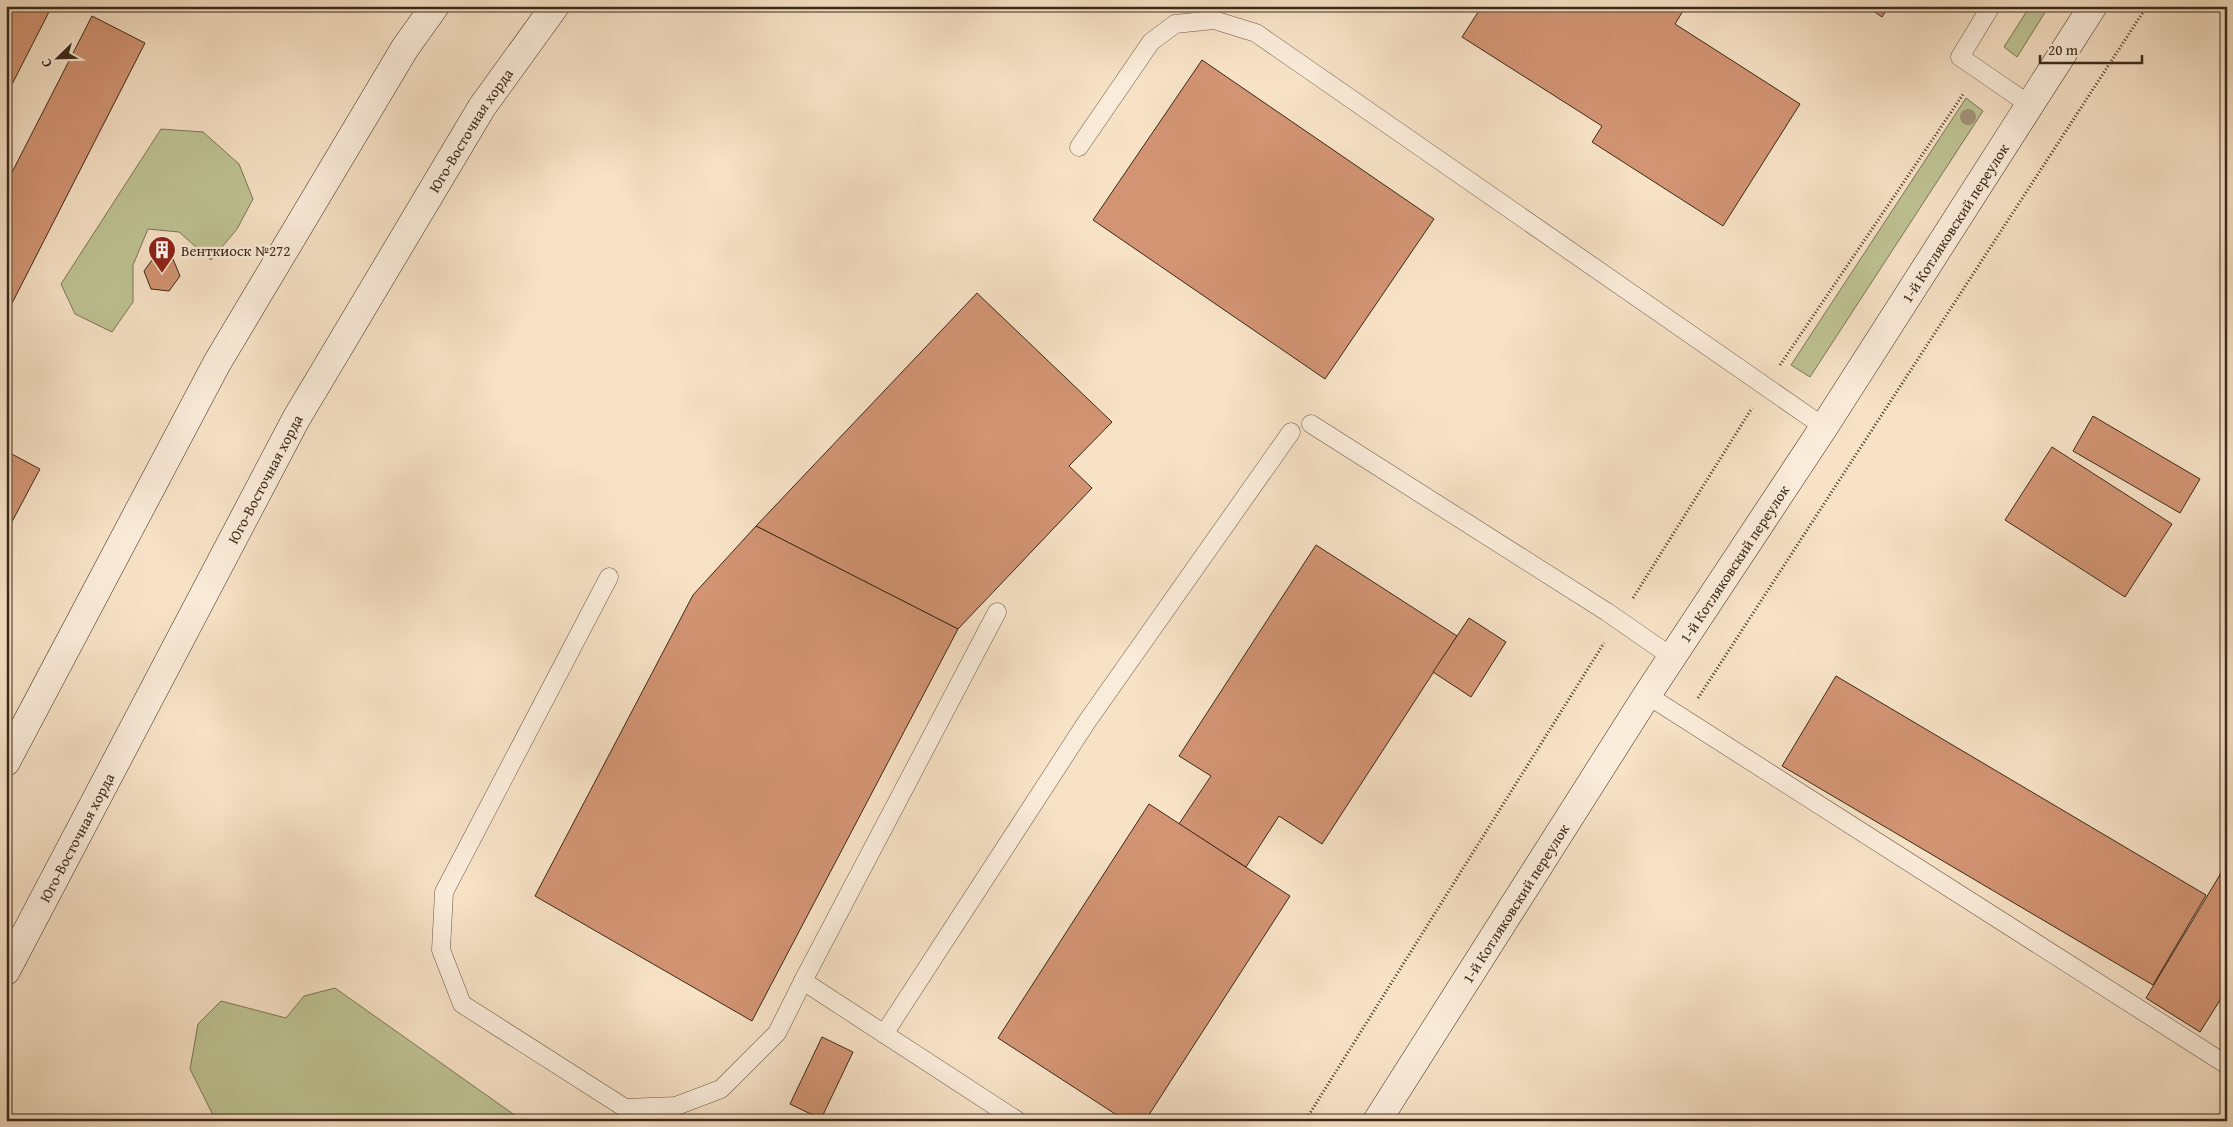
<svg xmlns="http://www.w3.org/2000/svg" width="2233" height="1127" viewBox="0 0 2233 1127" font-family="'Gentium Book Plus',serif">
  <rect width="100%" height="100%" fill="#f7e2c6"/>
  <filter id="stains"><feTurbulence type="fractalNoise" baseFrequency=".004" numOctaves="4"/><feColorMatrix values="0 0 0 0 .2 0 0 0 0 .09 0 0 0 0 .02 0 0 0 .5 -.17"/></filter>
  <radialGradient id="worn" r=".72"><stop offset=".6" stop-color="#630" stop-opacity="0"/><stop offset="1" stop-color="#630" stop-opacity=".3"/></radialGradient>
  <g fill="#bec394" stroke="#7c7656">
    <polygon points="2030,6 2049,6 2017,57 2004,47"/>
    <polygon points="1966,98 1983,111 1810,377 1791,365"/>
    <polygon points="161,129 203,132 239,164 253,199 237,229 211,260 179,232 148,229 133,265 133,302 112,332 75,314 61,284"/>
    <polygon points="335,988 523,1121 216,1121 190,1069 198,1024 221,1001 286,1018 304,996"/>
  </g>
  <g fill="#d29473" stroke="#3b2919">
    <polygon points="6,6 52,6 6,96"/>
    <polygon points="1482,6 1686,6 1675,24 1800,104 1723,226 1592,142 1602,126 1462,37"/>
    <polygon points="1866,6 1889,6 1882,17"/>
    <polygon points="92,16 145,43 6,315 6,184"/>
    <polygon points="1202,60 1434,219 1325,379 1093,220"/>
    <polygon points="155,256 173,259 180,276 169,291 151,289 144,271"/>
    <polygon points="977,293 1112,422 1069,466 1092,488 958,629 756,526"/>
    <polygon points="2093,416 2200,479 2180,513 2073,451"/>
    <polygon points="2052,447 2172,524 2125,597 2005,520"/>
    <polygon points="6,451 40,469 6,533"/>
    <polygon points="756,526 958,629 752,1021 535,896 693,595"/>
    <polygon points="1316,545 1457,636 1322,844 1279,816 1246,867 1179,824 1211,776 1179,756"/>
    <polygon points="1469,618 1506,642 1471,697 1433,672"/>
    <polygon points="1836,676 2206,895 2153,985 1782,766"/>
    <polygon points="1149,804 1290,896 1145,1121 1126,1121 998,1038"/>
    <polygon points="2227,863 2227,989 2200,1032 2146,998"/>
    <polygon points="822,1037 853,1052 821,1119 790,1104"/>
  </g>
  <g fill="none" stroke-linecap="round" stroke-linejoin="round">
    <defs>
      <g id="lane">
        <polyline points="1991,6 1960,57 2030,105"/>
        <polyline points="1079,147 1151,42 1175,24 1214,20 1256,33 1824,427"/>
        <polyline points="1311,424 1607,612 1672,657"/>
        <polyline points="609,577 444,892 441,950 462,1004 625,1108 676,1106 721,1089 777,1033 803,981"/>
        <polyline points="997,612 803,981 1018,1121"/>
        <polyline points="1647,695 2227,1065"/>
        <polyline points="884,1034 1086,723 1291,432"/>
      </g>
      <g id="secondary">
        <polyline points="6,762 217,363 405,48 435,6"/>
        <path id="s1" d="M6,971L296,419L482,107L555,6"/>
        <path id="s2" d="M1377,1121L1647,695L1824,427L2093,6"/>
      </g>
    </defs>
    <use href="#lane" stroke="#6a5744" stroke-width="19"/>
    <use href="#secondary" stroke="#3b2919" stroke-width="29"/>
    <g stroke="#3b2919" stroke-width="3" stroke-dasharray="1 2.5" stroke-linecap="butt">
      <polyline points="1780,365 1964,93"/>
      <polyline points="1633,598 1752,408"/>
      <polyline points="1698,698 2147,6"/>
      <polyline points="1305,1121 1604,643"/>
    </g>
    <use href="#lane" stroke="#faecda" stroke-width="18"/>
    <use href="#secondary" stroke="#faecda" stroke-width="28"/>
  </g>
  <circle fill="#a29278" cx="1968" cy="117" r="8"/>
  <defs>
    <symbol id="building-pin" viewBox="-11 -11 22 30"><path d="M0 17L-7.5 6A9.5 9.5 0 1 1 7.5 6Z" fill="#8f2418" stroke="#faecda"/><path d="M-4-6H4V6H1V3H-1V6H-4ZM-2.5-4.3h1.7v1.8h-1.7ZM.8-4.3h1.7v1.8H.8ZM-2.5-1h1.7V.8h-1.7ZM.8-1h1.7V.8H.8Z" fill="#fff"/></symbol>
  </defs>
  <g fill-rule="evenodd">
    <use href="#building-pin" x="146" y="234" width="32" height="43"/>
  </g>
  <g text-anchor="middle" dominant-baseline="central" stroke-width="4.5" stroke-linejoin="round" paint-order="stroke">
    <g font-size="15" fill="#3b2919" stroke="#faecda">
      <text stroke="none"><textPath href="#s1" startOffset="961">Юго-Восточная хорда</textPath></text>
      <text stroke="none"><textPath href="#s2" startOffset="1068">1-й Котляковский переулок</textPath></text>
      <text stroke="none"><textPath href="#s1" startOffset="556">Юго-Восточная хорда</textPath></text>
      <text stroke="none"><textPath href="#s2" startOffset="662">1-й Котляковский переулок</textPath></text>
      <text stroke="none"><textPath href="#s1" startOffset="151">Юго-Восточная хорда</textPath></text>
      <text stroke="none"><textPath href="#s2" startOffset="258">1-й Котляковский переулок</textPath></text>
    </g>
    <g font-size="15" fill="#3b2919" stroke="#faecda" text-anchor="start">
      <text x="181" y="250">Венткиоск №272</text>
    </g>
  </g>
  <rect width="2233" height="1127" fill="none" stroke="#f7e2c6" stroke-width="25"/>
  <rect x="8" y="8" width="2218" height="1112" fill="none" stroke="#3b2919" stroke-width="2.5"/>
  <rect x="12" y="12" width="2208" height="1102" fill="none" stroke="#3b2919"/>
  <g transform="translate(58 58) rotate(247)" stroke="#faecda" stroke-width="4" paint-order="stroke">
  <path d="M0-4L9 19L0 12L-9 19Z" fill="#3b2919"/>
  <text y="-8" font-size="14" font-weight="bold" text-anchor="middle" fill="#3b2919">С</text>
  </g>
  <path d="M2040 55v8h102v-8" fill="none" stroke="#3b2919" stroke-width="2.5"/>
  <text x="2048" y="55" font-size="15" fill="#3b2919" stroke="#faecda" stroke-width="4" paint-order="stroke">20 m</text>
  <rect width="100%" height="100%" filter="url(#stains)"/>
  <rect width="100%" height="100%" fill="url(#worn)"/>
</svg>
